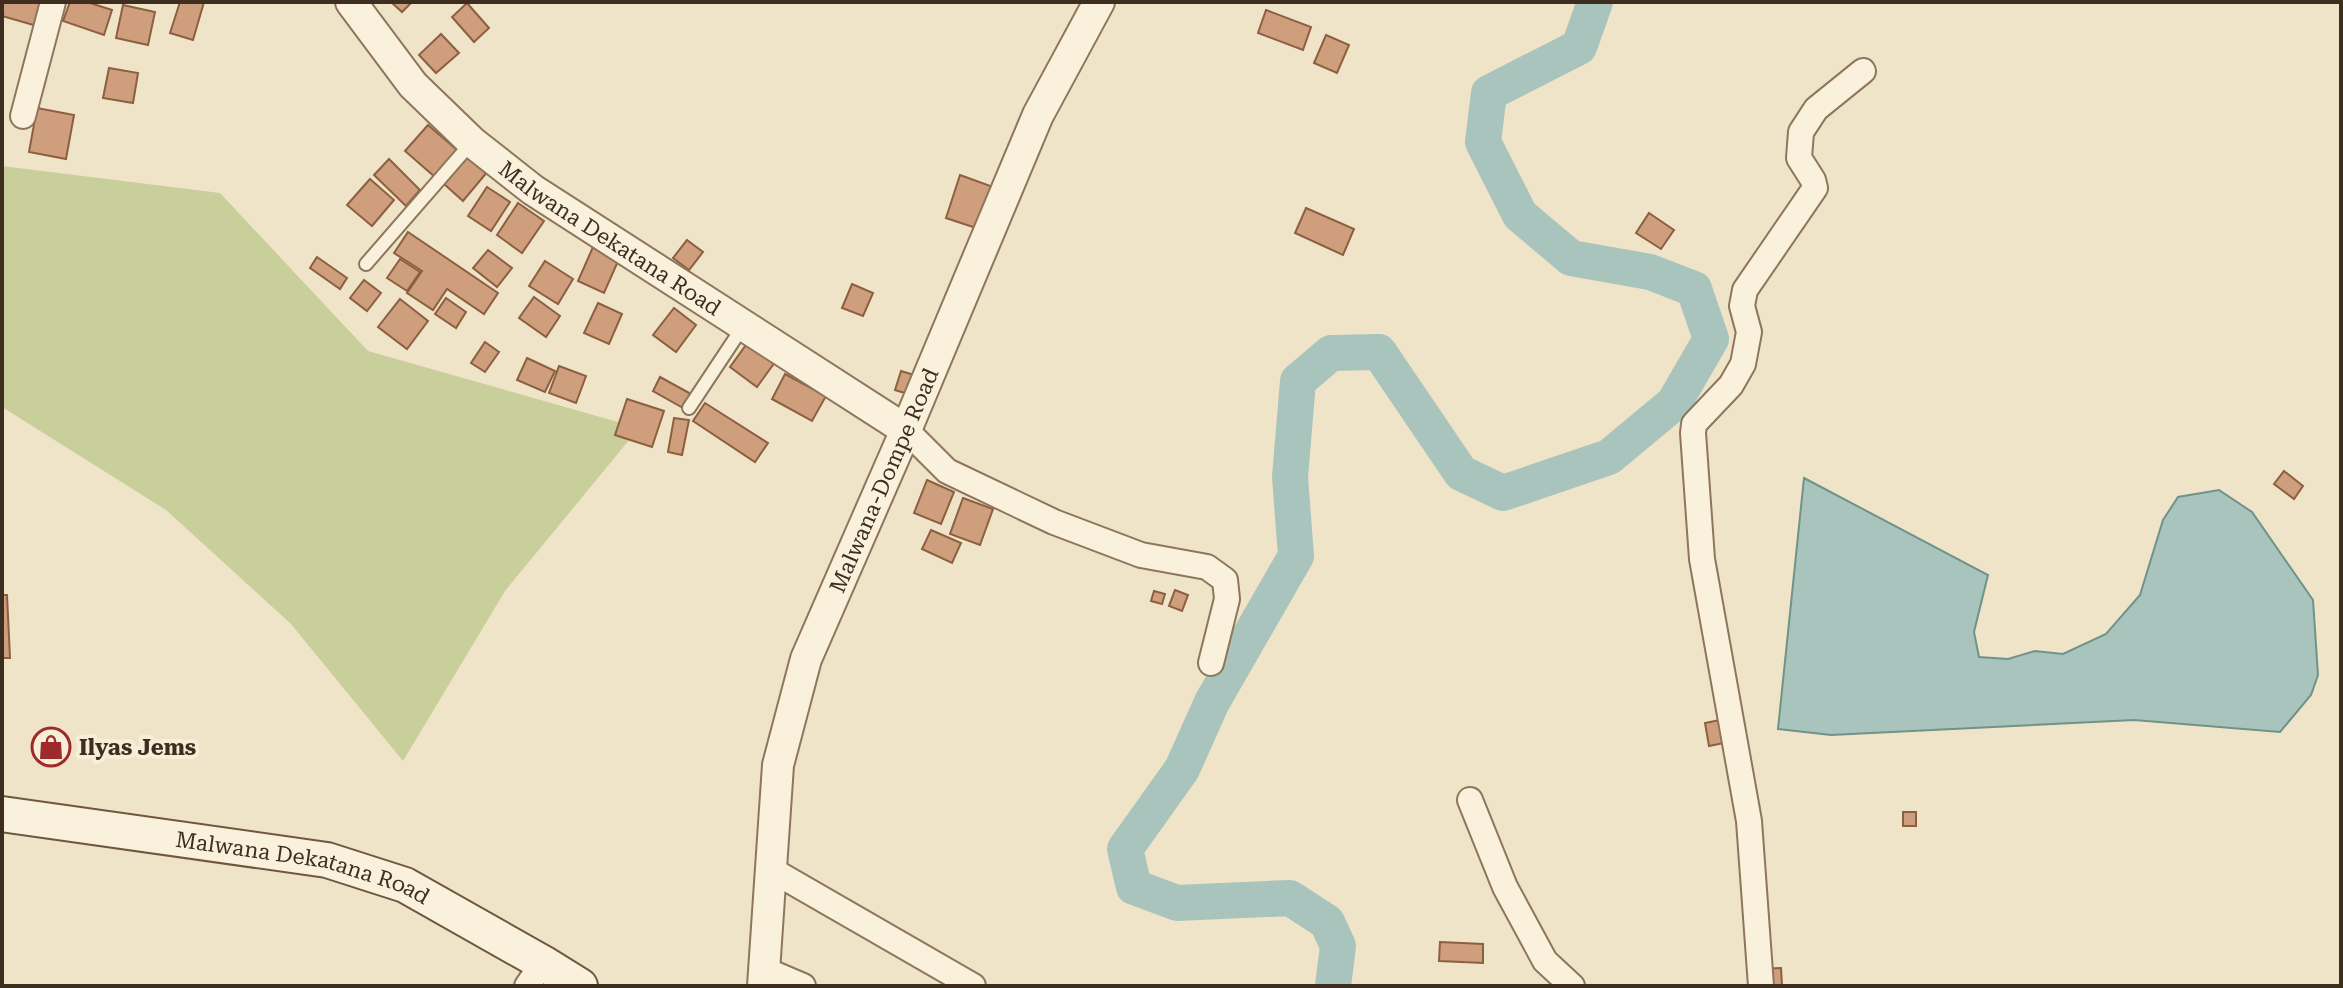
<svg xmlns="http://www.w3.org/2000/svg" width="2343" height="988" viewBox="0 0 2343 988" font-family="'Roboto Serif',serif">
  <rect width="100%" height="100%" fill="#f0e4c8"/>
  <polygon fill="#c9cf9b" points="2,166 220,193 368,351 639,428 505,591 403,761 291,624 166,510 2,407"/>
  <polygon fill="#a9c4bc" stroke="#6f938a" stroke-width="2" points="1804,478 1988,575 1974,632 1979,657 2008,659 2035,651 2063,654 2106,634 2140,595 2163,520 2178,497 2219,490 2252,512 2313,600 2318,675 2311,695 2280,732 2134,720 1831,735 1778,729"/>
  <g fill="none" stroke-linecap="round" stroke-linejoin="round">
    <polyline stroke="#a9c4bc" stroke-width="36" points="1333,986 1338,946 1327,922 1290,898 1177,903 1134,887 1125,849 1182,769 1212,702 1296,556 1290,477 1298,381 1331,353 1379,352 1461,473 1503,493 1609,457 1674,403 1711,339 1694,289 1650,272 1571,258 1520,215 1483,142 1489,93 1579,47 1595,2"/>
  </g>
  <g fill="#cf9f7d" stroke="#8d5f41" stroke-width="2">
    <polygon points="2,2 44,2 37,26 2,16"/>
    <polygon points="70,2 87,2 112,10 104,35 63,21"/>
    <polygon points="180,2 204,2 193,40 170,33"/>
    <polygon points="391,2 412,2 402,12"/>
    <polygon points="467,3 489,28 474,42 452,17"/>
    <polygon points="123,5 155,12 148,45 116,38"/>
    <polygon points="1266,10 1311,27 1303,50 1258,33"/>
    <polygon points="441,34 459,53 436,73 419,55"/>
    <polygon points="1326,35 1349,45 1337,73 1314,63"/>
    <polygon points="109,68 138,73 133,103 103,98"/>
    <polygon points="37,108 74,115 66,159 29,152"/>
    <polygon points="428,125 457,150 435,177 405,151"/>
    <polygon points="469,155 488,171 463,201 444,184"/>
    <polygon points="389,159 420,190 406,206 374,175"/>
    <polygon points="960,175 996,188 982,230 946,218"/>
    <polygon points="370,179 394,200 372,226 347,205"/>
    <polygon points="487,187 510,202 491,231 468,216"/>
    <polygon points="518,203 544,221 522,253 497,235"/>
    <polygon points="1306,208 1354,229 1343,255 1295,233"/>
    <polygon points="1649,213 1674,230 1661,249 1636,233"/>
    <polygon points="408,232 498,293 484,314 447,289 433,310 407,293 422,271 394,253"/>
    <polygon points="687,240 703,252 689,270 673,258"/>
    <polygon points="593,247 619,259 604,293 578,281"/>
    <polygon points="488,250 512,268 497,287 473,268"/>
    <polygon points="317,257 347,278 340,289 310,268"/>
    <polygon points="400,259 420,272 407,291 387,278"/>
    <polygon points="545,261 573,279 558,304 529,286"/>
    <polygon points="364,280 381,293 367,311 350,298"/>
    <polygon points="852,284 873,293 863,316 842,308"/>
    <polygon points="534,297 560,316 546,337 519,318"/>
    <polygon points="446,298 466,312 456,328 435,314"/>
    <polygon points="400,299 428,321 407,349 378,327"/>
    <polygon points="598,303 622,314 609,344 584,333"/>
    <polygon points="674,308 696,325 676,352 653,335"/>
    <polygon points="751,338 778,358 757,387 730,367"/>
    <polygon points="485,342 499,352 485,372 471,363"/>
    <polygon points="527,358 555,371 545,392 517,380"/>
    <polygon points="559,366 586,376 576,403 549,393"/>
    <polygon points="901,371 914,375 908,394 895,390"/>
    <polygon points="785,374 826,396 812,421 772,399"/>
    <polygon points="660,377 691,394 683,408 653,391"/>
    <polygon points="627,399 664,411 652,447 615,435"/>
    <polygon points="705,403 768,443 755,462 693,421"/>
    <polygon points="674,418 689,420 682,455 668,452"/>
    <polygon points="2284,471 2303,486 2294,499 2274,484"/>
    <polygon points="927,480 954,492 941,524 914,513"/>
    <polygon points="963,498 993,509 980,545 950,534"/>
    <polygon points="931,530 961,543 952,563 922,549"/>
    <polygon points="1175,590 1188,595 1182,611 1169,606"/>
    <polygon points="1154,591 1165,594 1162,604 1151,601"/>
    <polygon points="2,595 7,595 10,658 2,658"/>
    <polygon points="1725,719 1729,742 1709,746 1705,723"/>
    <rect x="1903" y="812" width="13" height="14"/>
    <polygon points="1440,942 1483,944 1483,963 1439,961"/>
    <polygon points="1781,968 1782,986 1766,986 1764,969"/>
  </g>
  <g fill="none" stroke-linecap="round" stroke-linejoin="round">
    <defs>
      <g id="service">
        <polyline points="366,264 472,142"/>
        <polyline points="689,408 744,325"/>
      </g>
      <g id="minor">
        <polyline points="23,116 53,2"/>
        <polyline points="906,430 947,471 1054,522 1141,555 1207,567 1225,580 1227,599 1211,663"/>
        <polyline points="1470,800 1505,887 1545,961 1572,986"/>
        <polyline points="770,869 973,986"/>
        <polyline points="763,969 803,986"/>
        <polyline points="527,986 543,963"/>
        <polyline points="1761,986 1749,821 1702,559 1693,433 1694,424 1731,385 1743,364 1749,332 1742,306 1745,290 1815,188 1813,180 1799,158 1801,132 1816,109 1863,71"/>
      </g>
      <g id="tertiary">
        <path id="s1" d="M351,2L413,85L472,142L533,190L906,430"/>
        <path id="s2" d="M763,986L778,765L806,659L906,430L1038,115L1099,2"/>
      </g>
      <g id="secondary">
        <path id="s3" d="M2,814L327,860L405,885L543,963L580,986"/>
      </g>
    </defs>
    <use href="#service" stroke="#8d765c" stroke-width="16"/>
    <use href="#minor" stroke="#8d765c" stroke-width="28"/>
    <use href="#tertiary" stroke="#8d765c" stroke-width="34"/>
    <use href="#secondary" stroke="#6f573f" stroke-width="38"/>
    <use href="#service" stroke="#faf1dc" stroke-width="12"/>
    <use href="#minor" stroke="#faf1dc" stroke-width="24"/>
    <use href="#tertiary" stroke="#faf1dc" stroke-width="30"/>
    <use href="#secondary" stroke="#faf1dc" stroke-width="34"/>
  </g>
  <defs>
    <symbol id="shop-ring" viewBox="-11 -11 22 22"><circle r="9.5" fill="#f7eed8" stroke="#9e2a2b" stroke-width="1.5"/><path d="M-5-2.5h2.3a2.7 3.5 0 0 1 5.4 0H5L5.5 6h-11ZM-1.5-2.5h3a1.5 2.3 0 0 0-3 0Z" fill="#9e2a2b"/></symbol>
  </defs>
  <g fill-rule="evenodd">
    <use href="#shop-ring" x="29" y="725" width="44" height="44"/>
  </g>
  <g text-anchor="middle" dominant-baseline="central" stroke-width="8" stroke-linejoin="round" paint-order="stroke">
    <g font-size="22" fill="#3d2e20" stroke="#f7eed8">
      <text stroke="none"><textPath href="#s1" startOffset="354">Malwana Dekatana Road</textPath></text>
      <text stroke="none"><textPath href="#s2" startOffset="526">Malwana-Dompe Road</textPath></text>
      <text stroke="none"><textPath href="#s3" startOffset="306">Malwana Dekatana Road</textPath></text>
    </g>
    <g font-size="22" font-weight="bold" fill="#3d2e20" stroke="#f7eed8" text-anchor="start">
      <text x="79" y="747">Ilyas Jems</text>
    </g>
  </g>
  <rect width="2343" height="988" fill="none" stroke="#3d2e20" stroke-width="8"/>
</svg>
